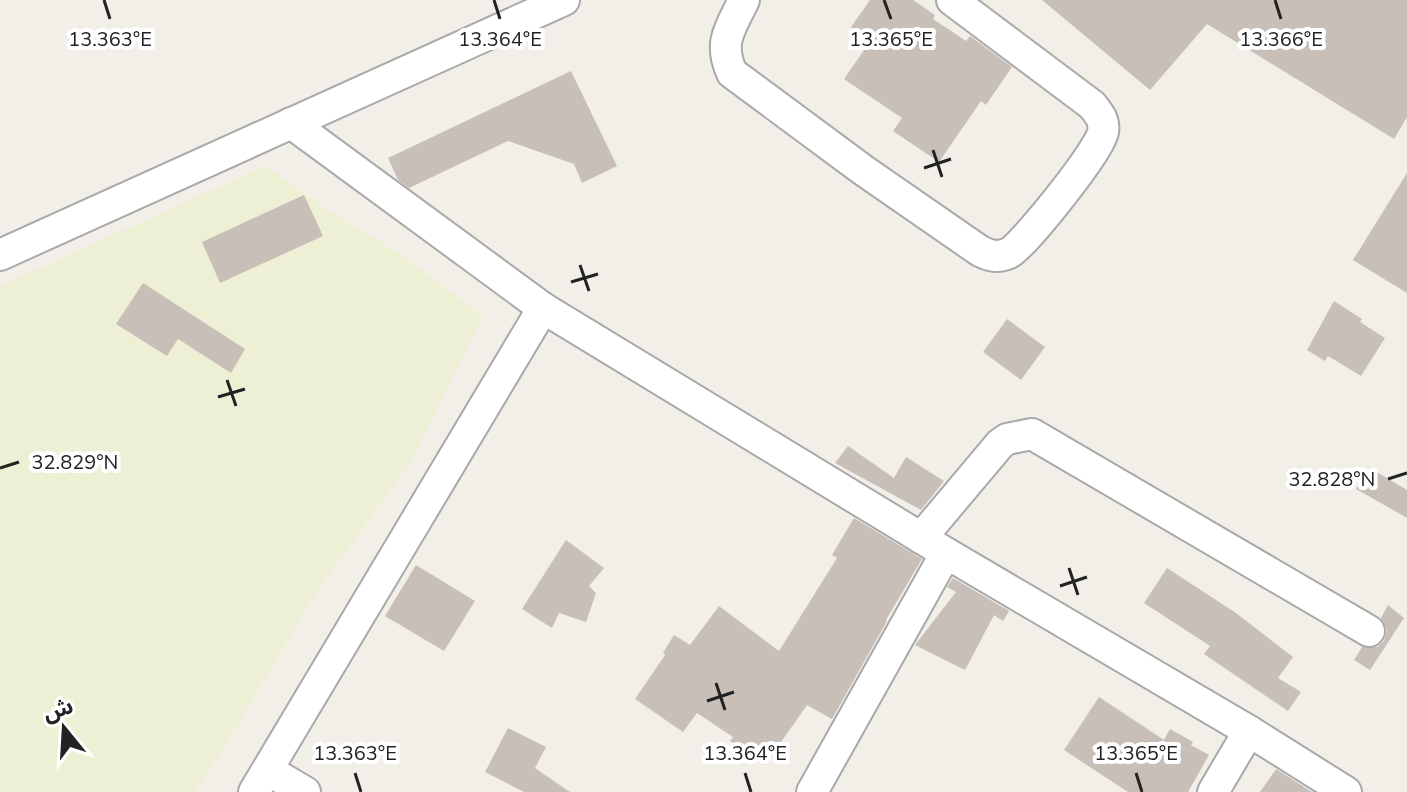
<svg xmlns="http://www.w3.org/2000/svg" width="1407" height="792" viewBox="0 0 1407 792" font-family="'Nunito Sans','Noto Sans Arabic',sans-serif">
  <rect width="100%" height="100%" fill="#f2efe9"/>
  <polygon fill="#eef0d5" points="265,166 335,214 402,255 483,316 412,460 317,592 218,758 194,792 0,792 0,286"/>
  <g fill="#c7bfb8">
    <polygon points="870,0 913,0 935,15 933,19 966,41 970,36 1012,67 986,105 981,101 939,162 893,131 902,118 844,79 871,40 851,27"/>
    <polygon points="1042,0 1407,0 1407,117 1394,139 1207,24 1150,90"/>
    <polygon points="571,71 617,166 582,183 574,164 508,141 409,188 398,180 388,158"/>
    <polygon points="1407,173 1407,293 1353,260"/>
    <polygon points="304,195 323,236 220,283 202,242"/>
    <polygon points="143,283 245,349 231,373 178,339 167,356 116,324"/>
    <polygon points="1334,301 1362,319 1360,322 1385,338 1361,376 1328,356 1325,361 1307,350"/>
    <polygon points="1007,319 1045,347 1021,380 983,352"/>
    <polygon points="848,446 894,478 906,457 944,481 921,510 835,463"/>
    <polygon points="1370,468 1407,490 1407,518 1356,489"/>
    <polygon points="854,518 922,559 886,620 887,621 832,719 807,705 765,765 730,741 733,737 697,713 683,732 635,699 665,655 663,653 674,635 690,645 719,606 779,651 837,558 832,555"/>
    <polygon points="566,540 604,568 589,586 596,593 586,622 559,613 552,628 522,609"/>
    <polygon points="416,565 475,601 444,651 385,616"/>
    <polygon points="1167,568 1236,613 1293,657 1278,678 1301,692 1288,711 1204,654 1210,646 1144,603"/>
    <polygon points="953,578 1009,611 1003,621 994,615 965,670 915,645 956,592 947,587"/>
    <polygon points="1388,605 1404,618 1370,670 1354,660 1362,647 1377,647 1384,641 1387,630 1381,618"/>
    <polygon points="1099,697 1164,740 1170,729 1193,742 1191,745 1209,755 1188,792 1128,792 1064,750"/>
    <polygon points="508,728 546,747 535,768 570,792 524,792 485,772"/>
    <polygon points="1276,769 1312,792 1260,792"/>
  </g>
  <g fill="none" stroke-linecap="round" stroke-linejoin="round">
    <defs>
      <g id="street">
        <path d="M744,0C730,29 718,42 732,73L863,170L980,251C990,256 998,258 1009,253C1024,245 1101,149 1103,132C1105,120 1099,114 1092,105L952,0"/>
        <polyline points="291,123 543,308 946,553 1249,731 1346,792"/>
        <polyline points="0,255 564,0"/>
        <polyline points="921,538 1000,444 1007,439 1032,434 1369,631"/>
        <polyline points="268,770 305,792"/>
        <polyline points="254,792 543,308"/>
        <polyline points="812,792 946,553"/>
        <polyline points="1213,792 1249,731"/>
      </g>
    </defs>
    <use href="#street" stroke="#a9a9a9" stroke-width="34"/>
    <use href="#street" stroke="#fff" stroke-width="30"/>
  </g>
  <path fill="none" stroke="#222" stroke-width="3" d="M104,0L110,19M494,0L500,19M884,0L891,19M1275,0L1281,19M933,150L942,177M924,168L951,159M580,265L589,291M571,282L598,274M227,380L236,406M218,397L245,389M0,468L19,462M1388,479L1407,473M1069,568L1078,595M1060,586L1087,577M716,683L725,710M707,701L734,692M355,773L361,792M745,773L751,792M1136,773L1142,792"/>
  <g font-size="20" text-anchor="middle" fill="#222" stroke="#fff" stroke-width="8" stroke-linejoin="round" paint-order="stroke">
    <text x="110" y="46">13.363°E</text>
    <text x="500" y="46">13.364°E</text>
    <text x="891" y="46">13.365°E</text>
    <text x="1281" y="46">13.366°E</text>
    <text x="75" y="469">32.829°N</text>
    <text x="1332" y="486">32.828°N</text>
    <text x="355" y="760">13.363°E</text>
    <text x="745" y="760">13.364°E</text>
    <text x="1136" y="760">13.365°E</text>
  </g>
  <g transform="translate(64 728) rotate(342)" stroke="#ffffff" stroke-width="6" paint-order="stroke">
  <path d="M0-6L14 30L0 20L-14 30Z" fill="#222222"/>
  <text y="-12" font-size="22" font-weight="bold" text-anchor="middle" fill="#222222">ش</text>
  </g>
</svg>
